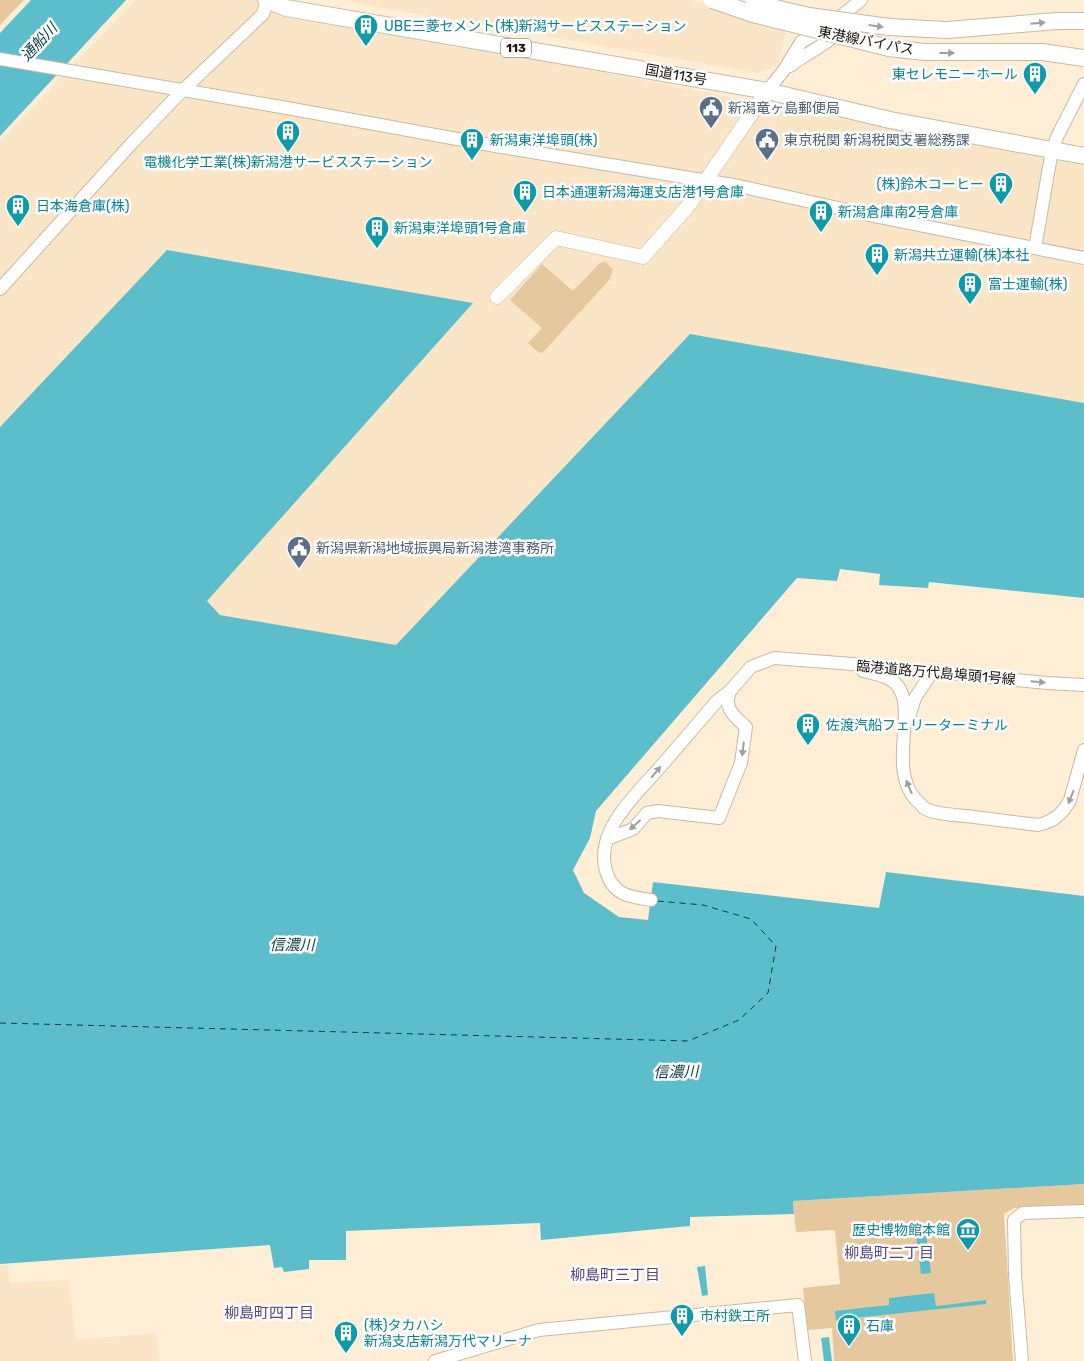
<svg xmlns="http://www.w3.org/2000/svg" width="1084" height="1361" viewBox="0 0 1084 1361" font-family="Rubik,'Noto Sans JP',sans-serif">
  <rect width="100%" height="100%" fill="#feeed6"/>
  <g fill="#fae5c6">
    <polygon points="135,0 259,0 278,16 509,54 1084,166 1084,403 690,334 396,645 220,615 207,601 472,304 167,250 0,427 0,142"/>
    <polygon points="351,0 690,0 786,30 778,65 757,73 350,2"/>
    <polygon points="8,1265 10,1283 69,1280 76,1340 156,1333 159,1361 0,1361 0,1266"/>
  </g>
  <g fill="#e5c89e">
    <polygon points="0,0 24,0 0,25"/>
    <polygon points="605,261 613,270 610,279 546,349 542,353 538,352 528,343 542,328 510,300 542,264 573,291 600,263"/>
    <polygon points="1084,1184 1084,1205 1014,1208 1004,1214 1013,1361 834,1361 832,1328 808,1330 803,1288 840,1284 835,1230 796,1232 793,1201"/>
  </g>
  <g fill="#5dbecb">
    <polygon points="31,0 126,0 0,136 0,33"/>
    <polygon points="167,250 473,303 207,601 220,615 396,645 690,334 1084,403 1084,598 929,582 928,588 879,585 880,574 840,569 837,581 797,578 596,811 590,838 573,870 584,893 619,917 648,920 653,882 879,908 886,872 1084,896 1084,1184 793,1201 794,1214 690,1217 690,1226 541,1240 540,1223 346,1231 346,1260 309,1260 309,1269 284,1272 282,1267 274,1268 270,1245 0,1264 0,427"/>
    <polygon points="926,1233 931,1273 921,1274 916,1234"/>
    <polygon points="705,1266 708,1295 702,1296 697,1267"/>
    <polygon points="934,1293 936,1306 986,1300 986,1304 836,1320 835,1311 889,1305 889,1298"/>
    <polygon points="829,1337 832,1361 824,1361 821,1338"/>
  </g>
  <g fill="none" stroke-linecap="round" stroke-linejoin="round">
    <polyline stroke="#0b3b40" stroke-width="1" stroke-dasharray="6 5" stroke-linecap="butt" points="0,1023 688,1041 739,1020 768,993 776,946 751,919 703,905 657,901"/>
    <defs>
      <g id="tertiary">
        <polyline points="0,59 287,108 501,147 739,186 874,216 1084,258"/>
        <path d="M790,66C807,53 826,45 841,30"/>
        <polyline points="767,91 784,70 801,42 829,26 861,0"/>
        <polyline points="1035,248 1052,150 1057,137 1084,84"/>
        <polyline points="0,289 132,143 182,91 263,14 267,0"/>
        <path d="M863,671C874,674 887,675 895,683C920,706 886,767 916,800C919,802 922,806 924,808C934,814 954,815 966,816C990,819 1014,822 1038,825C1053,822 1063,814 1070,800L1084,750"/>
        <polyline points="909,717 915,698 932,672"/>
        <path d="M607,839L633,829L647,813L658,811L719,818L741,763L746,727C734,716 723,708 730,691"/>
        <path d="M651,900C629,897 613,895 606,871C594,830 638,793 662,765C681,743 699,722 717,701L730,691L751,667L774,658L866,665L1047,683L1084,685"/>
        <polyline points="435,1361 539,1330 798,1305 805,1361"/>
        <polyline points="1022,1361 1015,1275 1014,1220 1023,1213 1084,1211"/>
      </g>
      <polyline id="secondary" points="497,297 556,238 643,257 689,205 767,91"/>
      <polyline id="trunk" points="266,0 286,8 767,91 890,120 1084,156"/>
    </defs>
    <use href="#tertiary" stroke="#c9b9a2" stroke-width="14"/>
    <use href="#secondary" stroke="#c9b9a2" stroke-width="15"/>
    <use href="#trunk" stroke="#c9b9a2" stroke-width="18"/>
    <use href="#tertiary" stroke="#fff" stroke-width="12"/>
    <use href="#secondary" stroke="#fff" stroke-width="14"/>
    <use href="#trunk" stroke="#fff" stroke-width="16"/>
    <defs>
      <g id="trunk-bridge">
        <polyline points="712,0 753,14 889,48 925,52 1042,52 1084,58"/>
        <polyline points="754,3 809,16 889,27 947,30 1057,21 1084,21"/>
      </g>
    </defs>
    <use href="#trunk-bridge" stroke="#c9b9a2" stroke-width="18" stroke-linecap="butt"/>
    <use href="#trunk-bridge" stroke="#fff" stroke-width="16"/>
  </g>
  <defs><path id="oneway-solid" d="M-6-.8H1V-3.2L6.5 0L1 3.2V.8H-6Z" transform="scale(1.25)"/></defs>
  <g fill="#a2a09d">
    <use href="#oneway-solid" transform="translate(1038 23) rotate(-5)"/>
    <use href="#oneway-solid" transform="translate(876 26) rotate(8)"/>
    <use href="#oneway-solid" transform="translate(947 53)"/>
    <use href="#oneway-solid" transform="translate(1038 682) rotate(5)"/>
    <use href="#oneway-solid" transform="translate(743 749) rotate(97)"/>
    <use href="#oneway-solid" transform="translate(656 772) rotate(-50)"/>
    <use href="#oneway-solid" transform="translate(909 787) rotate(-113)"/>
    <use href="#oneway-solid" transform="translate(1071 797) rotate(112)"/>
    <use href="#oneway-solid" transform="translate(635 825) rotate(138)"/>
  </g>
  <defs>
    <symbol id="building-pin" viewBox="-11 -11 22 30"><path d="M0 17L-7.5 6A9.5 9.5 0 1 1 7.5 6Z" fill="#0f9aa8" stroke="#fefefe"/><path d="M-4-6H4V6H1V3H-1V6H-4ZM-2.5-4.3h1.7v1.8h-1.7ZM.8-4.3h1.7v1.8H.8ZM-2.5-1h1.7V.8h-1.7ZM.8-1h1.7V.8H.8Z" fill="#fff"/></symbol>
    <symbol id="civic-pin" viewBox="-11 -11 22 30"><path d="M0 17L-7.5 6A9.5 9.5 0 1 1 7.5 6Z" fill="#5c6f8a" stroke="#fefefe"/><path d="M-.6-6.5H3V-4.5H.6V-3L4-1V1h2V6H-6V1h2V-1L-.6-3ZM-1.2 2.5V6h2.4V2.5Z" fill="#fff"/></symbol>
    <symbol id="museum-pin" viewBox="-11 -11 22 30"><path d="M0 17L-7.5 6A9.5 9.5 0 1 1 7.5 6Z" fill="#0f9aa8" stroke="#fefefe"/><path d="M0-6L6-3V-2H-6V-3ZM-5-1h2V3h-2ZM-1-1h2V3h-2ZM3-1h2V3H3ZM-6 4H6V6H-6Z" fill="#fff"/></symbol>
  </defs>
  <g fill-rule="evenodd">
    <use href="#building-pin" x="352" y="12" width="28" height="38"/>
    <use href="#building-pin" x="1021" y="60" width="28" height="38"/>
    <use href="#civic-pin" x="697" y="94" width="28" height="38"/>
    <use href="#building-pin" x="274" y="118" width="28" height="38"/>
    <use href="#building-pin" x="458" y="126" width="28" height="38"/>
    <use href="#civic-pin" x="753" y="126" width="28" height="38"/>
    <use href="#building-pin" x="987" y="170" width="28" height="38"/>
    <use href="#building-pin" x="511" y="178" width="28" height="38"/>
    <use href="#building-pin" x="4" y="192" width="28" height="38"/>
    <use href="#building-pin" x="807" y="198" width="28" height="38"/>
    <use href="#building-pin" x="363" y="214" width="28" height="38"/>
    <use href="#building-pin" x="863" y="241" width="28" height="38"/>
    <use href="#building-pin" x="956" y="270" width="28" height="38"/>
    <use href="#civic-pin" x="285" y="534" width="28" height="38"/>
    <use href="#building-pin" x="794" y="711" width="28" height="38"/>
    <use href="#museum-pin" x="954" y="1216" width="28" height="38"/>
    <use href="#building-pin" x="668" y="1302" width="28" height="38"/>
    <use href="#building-pin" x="835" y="1312" width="28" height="38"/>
    <use href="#building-pin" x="332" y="1319" width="28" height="38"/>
  </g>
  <g text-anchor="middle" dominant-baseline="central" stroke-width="5" stroke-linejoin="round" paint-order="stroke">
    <rect fill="#fefefe" stroke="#5c5852" stroke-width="1" x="501" y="38.5" width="30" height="19" rx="4"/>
    <g font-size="12" font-weight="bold" fill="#171109">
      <text x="516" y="48">113</text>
    </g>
    <g font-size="14" fill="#0d838f" stroke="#fefefe" text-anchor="start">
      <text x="384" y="26">UBE三菱セメント(株)新潟サービスステーション</text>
      <text x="1018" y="74" text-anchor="end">東セレモニーホール</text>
      <text x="490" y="140">新潟東洋埠頭(株)</text>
      <text x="288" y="162" text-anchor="middle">電機化学工業(株)新潟港サービスステーション</text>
      <text x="984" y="184" text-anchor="end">(株)鈴木コーヒー</text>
      <text x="542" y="192">日本通運新潟海運支店港1号倉庫</text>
      <text x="36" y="206">日本海倉庫(株)</text>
      <text x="838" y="212">新潟倉庫南2号倉庫</text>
      <text x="394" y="228">新潟東洋埠頭1号倉庫</text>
      <text x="894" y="255">新潟共立運輸(株)本社</text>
      <text x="988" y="284">富士運輸(株)</text>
      <text x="826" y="725">佐渡汽船フェリーターミナル</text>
      <text x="950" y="1230" text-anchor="end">歴史博物館本館</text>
      <text x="700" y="1316">市村鉄工所</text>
      <text x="364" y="1325">(株)タカハシ<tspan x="364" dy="16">新潟支店新潟万代マリーナ</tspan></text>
      <text x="866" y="1326">石庫</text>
    </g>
    <g font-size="14" fill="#171109" stroke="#fefefe">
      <text transform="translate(866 41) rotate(11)">東港線バイパス</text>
      <text transform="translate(676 75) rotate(10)">国道113号</text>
      <text transform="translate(936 673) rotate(5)">臨港道路万代島埠頭1号線</text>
    </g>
    <g font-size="14" fill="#4e5e75" stroke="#fefefe" text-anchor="start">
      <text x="728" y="108">新潟竜ヶ島郵便局</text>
      <text x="784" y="140">東京税関 新潟税関支署総務課</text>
      <text x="316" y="548">新潟県新潟地域振興局新潟港湾事務所</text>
    </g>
    <g font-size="15" font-style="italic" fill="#0b3b40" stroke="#fefefe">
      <text transform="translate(39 42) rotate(-47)">通船川</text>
      <text x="292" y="945">信濃川</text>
      <text transform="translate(676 1072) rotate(-1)">信濃川</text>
    </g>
    <g font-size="15" fill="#594482" stroke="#fefefe">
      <text x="889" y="1253">柳島町二丁目</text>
      <text x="615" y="1275">柳島町三丁目</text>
      <text x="269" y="1313">柳島町四丁目</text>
    </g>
  </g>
</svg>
